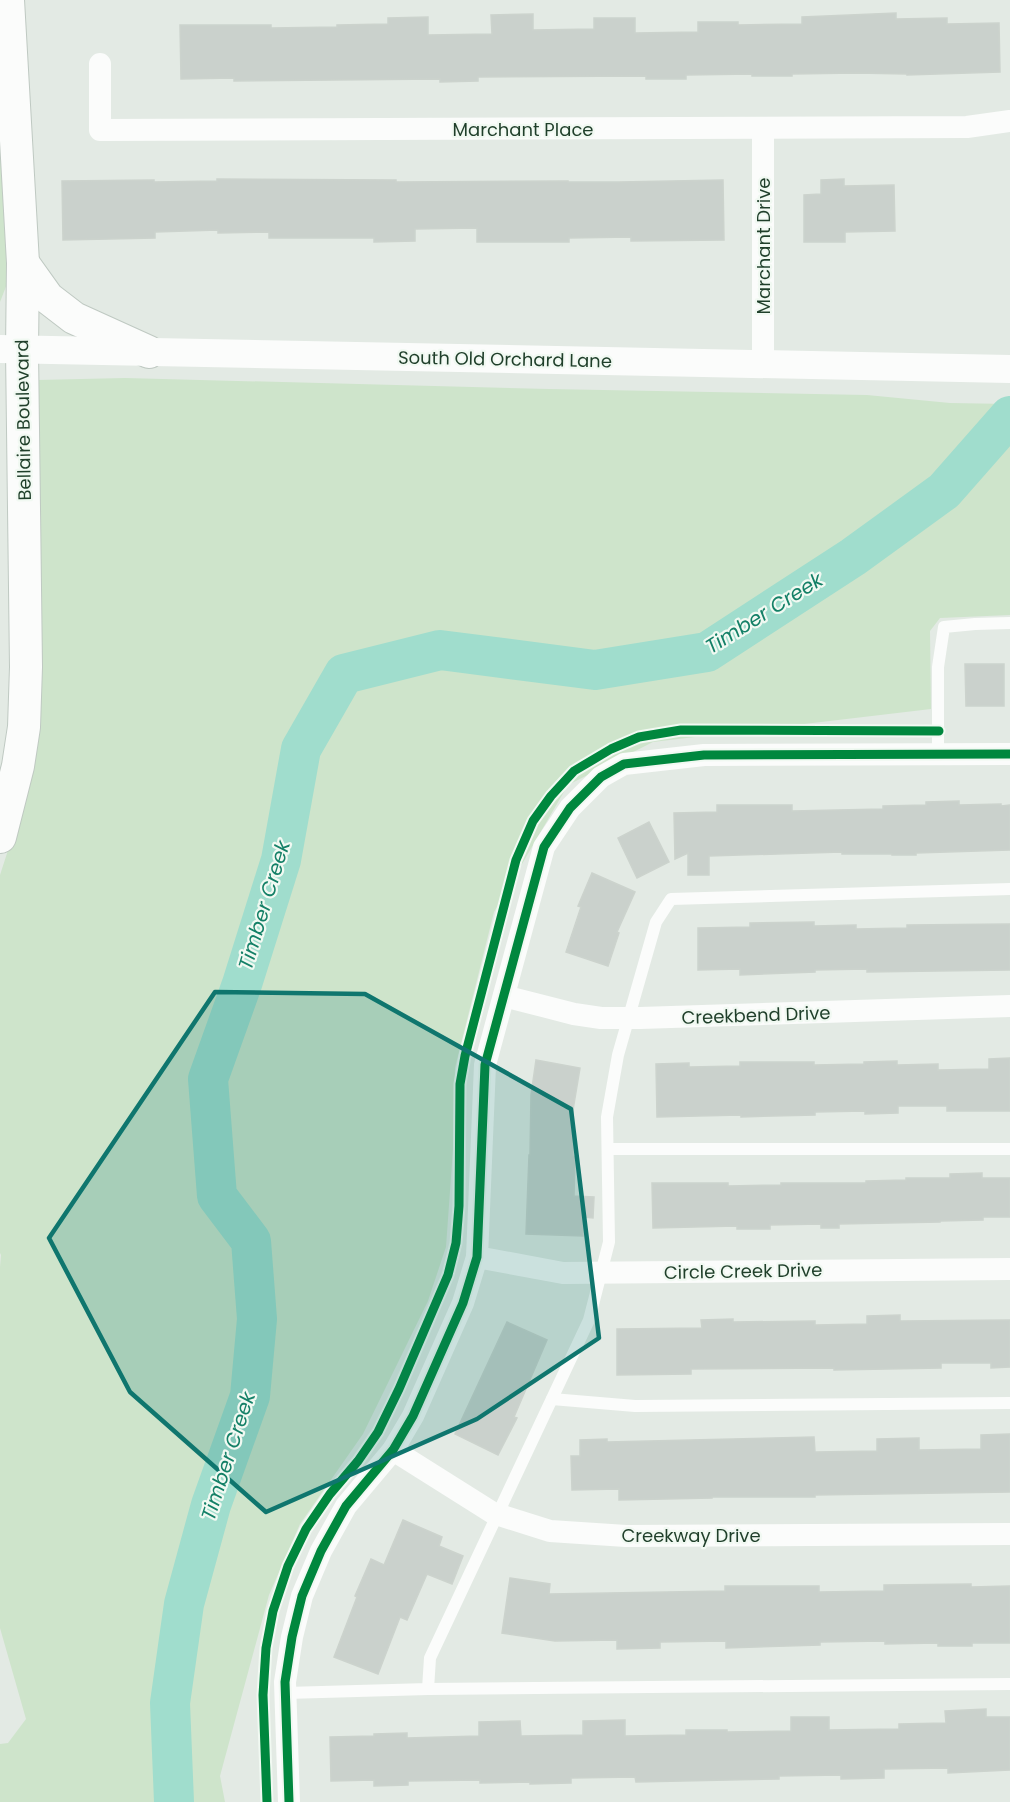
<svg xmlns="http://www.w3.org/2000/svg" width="1010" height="1802" viewBox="0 0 1010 1802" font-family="Poppins,sans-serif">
  <rect width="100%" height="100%" fill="#e3eae4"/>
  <g fill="#cee4cb">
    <polygon points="0,144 4,197 8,273 7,284 0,302"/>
    <polygon points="125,378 549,389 867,395 950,403 1010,404 1010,615 940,618 930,631 931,709 653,742 568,785 494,912 455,1068 453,1149 446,1247 428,1301 363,1434 300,1524 269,1595 220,1776 225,1802 0,1802 0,1744 8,1743 26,1719 0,1628 0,1267 1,1255 0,1253 0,875 11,841 37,380"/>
  </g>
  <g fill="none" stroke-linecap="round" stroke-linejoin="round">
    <polyline stroke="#a0ddcd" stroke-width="40" points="174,1802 170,1703 184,1604 211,1505 250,1396 257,1319 251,1241 217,1196 208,1079 242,984 281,860 301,749 344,674 440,650 595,670 707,652 853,557 944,491 1010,416"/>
  </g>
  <g fill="#cad1cc" stroke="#ccd3cd" stroke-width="1.5">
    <polygon points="896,13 896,19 947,18 947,24 999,23 1000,72 907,75 907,74 856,73 792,74 792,76 752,76 752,74 686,75 686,79 646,79 646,76 478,77 478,81 440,82 440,79 234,81 234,78 181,79 180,25 271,25 271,28 337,27 337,25 388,24 388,18 428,17 428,35 492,34 491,15 533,14 533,30 594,29 594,18 635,18 635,33 698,32 698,22 738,22 738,25 802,24 802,17"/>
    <polygon points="217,179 396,180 396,182 568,181 568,182 619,182 723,180 724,240 631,241 631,237 569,238 569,242 477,242 477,228 415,229 415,241 374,242 374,238 269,238 269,232 218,233 218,230 155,232 155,238 63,240 62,181 154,180 154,182 217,181"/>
    <polygon points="844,179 844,186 894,185 895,231 845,232 845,242 804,242 804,195 821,194 821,180"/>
    <polygon points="965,664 1004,664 1004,706 966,706"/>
    <polygon points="959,801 959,805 1001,804 1001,806 1010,805 1010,850 916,853 916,855 892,855 892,854 842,854 842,852 709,856 709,875 688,875 688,853 675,859 674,813 717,812 717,805 792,805 792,811 883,809 883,806 926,805 926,802"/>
    <polygon points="649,822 669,862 637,878 618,838"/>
    <polygon points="592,873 635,892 617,932 619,933 608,966 566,952 581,907 578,906"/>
    <polygon points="814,922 814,926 856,925 856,929 907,928 907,925 1010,924 1010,970 867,972 867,969 815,970 815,972 740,975 740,969 698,970 698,928 750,927 750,923"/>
    <polygon points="1010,1058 1010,1111 947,1111 947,1106 898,1106 898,1113 865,1114 865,1111 815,1112 815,1115 773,1116 741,1117 741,1115 657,1117 656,1064 689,1063 689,1067 740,1066 740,1062 814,1062 814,1065 864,1064 864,1062 897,1061 897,1065 938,1064 938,1070 989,1069 989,1059"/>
    <polygon points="536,1060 580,1068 573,1110 573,1156 575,1157 574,1196 594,1197 593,1218 583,1217 583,1236 526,1234 529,1155 530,1155 531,1095"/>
    <polygon points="982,1173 982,1178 1010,1178 1010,1217 983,1217 983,1220 940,1221 940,1222 839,1224 839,1228 821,1228 821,1224 770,1225 770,1229 737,1229 737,1226 653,1228 652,1183 728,1183 728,1186 781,1185 781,1183 866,1183 866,1181 906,1180 906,1178 950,1178 950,1174"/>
    <polygon points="900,1315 900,1321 1010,1320 1010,1367 991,1368 991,1363 941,1363 941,1368 834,1370 834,1368 691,1369 691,1374 617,1375 617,1329 702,1328 701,1320 733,1319 733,1322 815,1321 815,1325 867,1324 867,1316"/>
    <polygon points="507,1322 547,1340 514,1417 517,1418 498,1455 455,1434"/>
    <polygon points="1010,1434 1010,1492 815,1495 815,1497 712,1497 712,1498 619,1500 619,1489 572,1490 571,1456 580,1456 580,1440 607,1439 607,1442 814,1437 815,1452 877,1451 877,1439 919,1438 919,1450 981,1449 981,1435"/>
    <polygon points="403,1520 442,1537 439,1546 463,1556 452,1584 427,1574 407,1620 400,1617 378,1674 334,1657 357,1597 355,1596 371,1559 384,1565"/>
    <polygon points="510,1578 550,1584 549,1594 725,1591 725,1586 819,1586 819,1592 884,1591 884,1585 971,1584 971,1587 1010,1586 1010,1643 972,1643 972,1646 938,1646 938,1643 885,1644 885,1641 820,1642 820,1645 726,1648 726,1641 660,1642 660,1648 617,1649 617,1640 555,1641 502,1633"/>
    <polygon points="986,1709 986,1717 1010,1717 1010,1770 948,1773 948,1768 884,1769 884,1778 841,1779 841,1775 779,1776 779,1779 636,1782 635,1777 571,1778 571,1783 530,1784 530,1782 480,1783 480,1780 408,1781 408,1785 374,1786 374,1780 331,1781 330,1737 374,1736 374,1734 407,1733 407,1738 479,1736 479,1722 520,1721 521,1736 583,1735 583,1721 625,1720 625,1736 686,1735 686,1730 727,1730 727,1732 791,1731 791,1717 829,1717 829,1730 899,1729 899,1724 946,1723 945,1711"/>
  </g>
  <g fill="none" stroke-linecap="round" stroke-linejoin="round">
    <defs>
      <g id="secondary">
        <polyline points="23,263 48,298 74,318 149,352"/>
        <polyline points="0,837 18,766 24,727 26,667 22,350 23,263 8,0"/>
      </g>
    </defs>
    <use href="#secondary" stroke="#bfc9c2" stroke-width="34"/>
    <g stroke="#fbfcfb" stroke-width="12">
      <polyline points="938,754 938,667 944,627 975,624 1010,623"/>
      <polyline points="608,1149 1010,1149"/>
      <polyline points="552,1399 635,1406 1010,1403"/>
      <polyline points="428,1689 1010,1684"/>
      <polyline points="286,1693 428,1689 430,1658 589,1320 609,1242 607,1117 618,1055 656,922 671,899 1010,889"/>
    </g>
    <g stroke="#fbfcfb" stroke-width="22">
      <polyline points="100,64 100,130 967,127 1010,121"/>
      <polyline points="763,364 763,128"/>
      <polyline points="504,996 574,1014 601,1018 640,1018 1010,1006"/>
      <polyline points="477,1257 563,1273 1010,1269"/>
      <polyline points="393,1450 493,1513 550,1531 626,1536 1010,1534"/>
      <polyline points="289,1802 285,1682 292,1637 302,1596 321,1551 346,1506 393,1450 413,1416 463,1303 477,1257 485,1065 544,847 570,808 601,777 624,764 704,755 1010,754"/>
    </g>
    <polyline stroke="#fbfcfb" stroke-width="28" points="0,349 1010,369"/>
    <use href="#secondary" stroke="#fbfcfb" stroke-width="32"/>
    <defs>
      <g id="cycleway">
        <polyline points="267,1802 263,1695 266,1648 273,1611 288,1566 306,1529 330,1494 358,1461 378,1432 399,1389 448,1275 456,1243 459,1206 460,1084 465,1056 516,860 533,821 551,796 574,771 611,749 639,737 681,730 939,731"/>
        <polyline points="289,1802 285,1682 292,1637 302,1596 321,1551 346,1506 393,1450 413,1416 463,1303 477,1257 485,1065 544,847 570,808 601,777 624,764 704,755 1010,754"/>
      </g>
    </defs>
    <use href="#cycleway" stroke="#f1f9f2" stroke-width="13"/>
    <use href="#cycleway" stroke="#00873e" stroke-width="9"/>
  </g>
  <path fill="#0f766e" fill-opacity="0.2" stroke="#0f766e" stroke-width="4.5" stroke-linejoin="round" d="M215,992L365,994L571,1109L599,1338L477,1419L266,1512L130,1392L49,1238Z"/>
  <g text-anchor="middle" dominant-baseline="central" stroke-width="4.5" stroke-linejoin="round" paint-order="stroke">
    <g font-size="18" fill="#1f3f2a" stroke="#f1f9f2">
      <text x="523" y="129">Marchant Place</text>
      <text transform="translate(763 246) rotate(-90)">Marchant Drive</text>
      <text transform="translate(505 359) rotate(1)">South Old Orchard Lane</text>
      <text transform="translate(23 420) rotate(-91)">Bellaire Boulevard</text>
      <text transform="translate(756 1015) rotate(-2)">Creekbend Drive</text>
      <text transform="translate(743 1271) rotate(-1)">Circle Creek Drive</text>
      <text x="691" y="1535">Creekway Drive</text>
    </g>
    <g font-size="20" font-style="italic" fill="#148067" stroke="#f1f9f2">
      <text transform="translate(764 613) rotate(-32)">Timber Creek</text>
      <text transform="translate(264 905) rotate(-73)">Timber Creek</text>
      <text transform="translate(228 1456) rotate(-72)">Timber Creek</text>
    </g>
  </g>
</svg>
